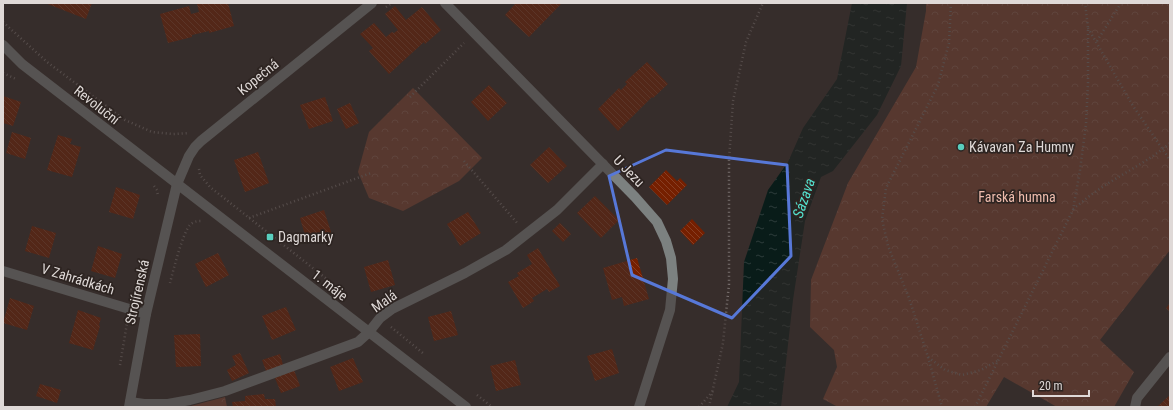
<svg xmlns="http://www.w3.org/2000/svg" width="1173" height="410" viewBox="0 0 1173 410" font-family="'Roboto Condensed',sans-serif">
  <defs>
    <pattern id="park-crowns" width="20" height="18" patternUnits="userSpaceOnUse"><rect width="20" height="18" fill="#7f4634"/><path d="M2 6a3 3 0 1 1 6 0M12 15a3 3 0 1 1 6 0" fill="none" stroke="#916051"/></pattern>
    <pattern id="water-ripples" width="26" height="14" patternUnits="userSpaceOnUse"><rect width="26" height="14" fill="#091c19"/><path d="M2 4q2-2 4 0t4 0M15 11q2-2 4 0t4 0" fill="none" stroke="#2c3c3a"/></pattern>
    <pattern id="building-back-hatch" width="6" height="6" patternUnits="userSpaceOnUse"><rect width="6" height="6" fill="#751f00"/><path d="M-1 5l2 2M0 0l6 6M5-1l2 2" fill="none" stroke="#883f24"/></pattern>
  </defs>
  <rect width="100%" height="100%" fill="#372d2b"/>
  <g fill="url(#park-crowns)">
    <polygon points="926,3 1170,3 1170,250 1100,340 1134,372 1114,407 1057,407 1004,377 986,407 838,407 823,399 837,367 834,350 810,327 811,280 848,183 916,67 926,11"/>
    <polygon points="413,88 482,158 459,181 403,211 369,198 358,172 369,132"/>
    <polygon points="225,397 227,407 176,407 191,406"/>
  </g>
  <polygon fill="url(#water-ripples)" points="852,3 907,3 901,66 877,115 833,171 821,177 805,221 793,300 781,407 727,407 739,382 744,262 768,190 788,162 803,128 837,79"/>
  <g fill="url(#building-back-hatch)">
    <polygon points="45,3 92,3 86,19"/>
    <polygon points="203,3 228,3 234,26 209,33 209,31 192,35 192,37 168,43 160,14 189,6 191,14 199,12 197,4"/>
    <polygon points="516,3 562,3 529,37 505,15"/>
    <polygon points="395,6 406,20 422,7 441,30 425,44 424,42 389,74 369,51 373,48 360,34 374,23 386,37 392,32 394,33 398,30 385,14"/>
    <polygon points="647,62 668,84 653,98 652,97 618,131 598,109 619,88 621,90 627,84 625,82"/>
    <polygon points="489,85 507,103 488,121 471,102"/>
    <polygon points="3,96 21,102 13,126 3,123"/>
    <polygon points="325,97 333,121 309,129 300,105"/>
    <polygon points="350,103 359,123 346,129 337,109"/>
    <polygon points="12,132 31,138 25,159 6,153"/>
    <polygon points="58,135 72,139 70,144 81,147 72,177 47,170"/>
    <polygon points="549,147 567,166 548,183 530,165"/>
    <polygon points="258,152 269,183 245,192 234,160"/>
    <polygon points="666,170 677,181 680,178 687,185 667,205 649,187"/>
    <polygon points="116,187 140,195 133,219 109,212"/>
    <polygon points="595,196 619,220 601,238 577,213"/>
    <polygon points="324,210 332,235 307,242 300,218"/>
    <polygon points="468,212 481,233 460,246 447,224"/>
    <polygon points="692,219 705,233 693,245 680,231"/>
    <polygon points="560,223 571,234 563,242 552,231"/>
    <polygon points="32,226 56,233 49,258 25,251"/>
    <polygon points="98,246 122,254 115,278 91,271"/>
    <polygon points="538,248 560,286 549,292 547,289 532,298 534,301 523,308 508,282 519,276 517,273 532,264 527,255"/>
    <polygon points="218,253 229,275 206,287 195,264"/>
    <polygon points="637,258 649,299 624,306 622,297 612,300 603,268"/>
    <polygon points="388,260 395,285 371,292 364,267"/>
    <polygon points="10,298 34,306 27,330 3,323"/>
    <polygon points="1170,303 1170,312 1166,308"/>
    <polygon points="286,307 296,330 272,340 262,316"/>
    <polygon points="78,310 101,318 99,325 100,326 93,350 69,343"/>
    <polygon points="451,311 458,335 434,341 428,317"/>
    <polygon points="200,334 201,366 176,367 174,335"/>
    <polygon points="612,349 619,373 595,381 587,356"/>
    <polygon points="240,353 249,373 232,381 227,370 236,365 232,356"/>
    <polygon points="280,354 283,365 266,371 262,360"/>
    <polygon points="353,358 363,382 339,391 330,367"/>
    <polygon points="515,360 521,385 496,391 490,366"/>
    <polygon points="294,370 300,386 281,393 275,378"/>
    <polygon points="40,384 61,390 57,403 36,396"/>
    <polygon points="264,394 265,399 275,399 276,407 233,407 232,402 245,401 245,396"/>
    <polygon points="1170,395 1170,407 1157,407"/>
  </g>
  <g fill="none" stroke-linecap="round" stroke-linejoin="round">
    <g stroke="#7a7270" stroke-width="2.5" stroke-dasharray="1 3" stroke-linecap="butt">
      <polyline points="951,3 949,43 938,85 886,188 882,219 888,246 909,298 928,357 945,370 962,375 981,370 999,360"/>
      <polyline points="386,7 392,3"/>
      <polyline points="3,22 47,62 125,120 152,132 173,134 189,133"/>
      <polyline points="1088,28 1133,106 1170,160"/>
      <polyline points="1097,41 1121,3"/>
      <polyline points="3,73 16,79"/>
      <polyline points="410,97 464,43"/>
      <polyline points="464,161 518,224"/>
      <polyline points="199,169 200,175 210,187 328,280"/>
      <polyline points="154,186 157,190 158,196"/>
      <path d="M1073,209C1081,203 1089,196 1098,190C1121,174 1148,162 1170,143"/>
      <polyline points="249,218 371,173"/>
      <path d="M170,283C173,271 183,232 190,225C194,221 198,221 202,221"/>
      <polyline points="133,296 142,260"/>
      <polyline points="391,327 424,354"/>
      <polyline points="928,357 942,407"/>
      <polyline points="120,365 127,323"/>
      <polyline points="477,395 492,407"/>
      <polyline points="699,407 713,391"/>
      <polyline points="709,407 723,343 729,284 729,160 733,101 746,42 763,3"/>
      <polyline points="975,407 1073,210 1080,170 1086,124 1088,83 1088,28 1085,3"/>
    </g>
    <g stroke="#7c8180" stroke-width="10">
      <polyline points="445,3 635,197 657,222 666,241 671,258 673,279 670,310 639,407"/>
      <polyline points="3,45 22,64 466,407"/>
      <polyline points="3,271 146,314"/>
      <polyline points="130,402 144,404 168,404 190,400 225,391 358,342 369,332 380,318 392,309 465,273 506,250 557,210 603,164"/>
      <polyline points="129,407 146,314 177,184 189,156 195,147 201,141 372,3"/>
      <polyline points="1135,407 1137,398 1170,357"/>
    </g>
  </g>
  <path d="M0 0H1173V410H0ZM666,150L787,165L791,256L732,318L632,275L609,176Z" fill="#372d2b" fill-opacity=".55" fill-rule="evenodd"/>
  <path fill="none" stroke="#5778d8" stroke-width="3" stroke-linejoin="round" d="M666,150L787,165L791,256L732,318L632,275L609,176Z"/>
  <g fill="#59cebe" stroke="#2d2421" stroke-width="1.5">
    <circle cx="961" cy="147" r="4"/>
    <rect x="266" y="233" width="8" height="8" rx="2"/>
  </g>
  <g text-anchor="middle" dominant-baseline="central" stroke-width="3.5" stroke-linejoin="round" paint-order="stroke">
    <g font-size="14" fill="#dfd9d7" stroke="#2d2421">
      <text transform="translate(258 77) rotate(-39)">Kopečná</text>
      <text transform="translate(97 105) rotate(38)">Revoluční</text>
      <text transform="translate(629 171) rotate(46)">U Jezu</text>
      <text transform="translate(78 279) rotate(17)">V Zahrádkách</text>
      <text transform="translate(330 285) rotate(38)">1. máje</text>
      <text transform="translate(137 292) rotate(-77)">Strojírenská</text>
      <text transform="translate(384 301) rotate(-35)">Malá</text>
    </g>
    <g font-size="14" fill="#dfd9d7" stroke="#2d2421" text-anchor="start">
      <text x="969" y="147">Kávavan Za Humny</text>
      <text x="278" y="237">Dagmarky</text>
    </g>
    <g font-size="14" fill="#eebcad" stroke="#2d2421">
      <text x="1017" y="197">Farská humna</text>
    </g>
    <g font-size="15" font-style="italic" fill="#54e2cf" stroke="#2d2421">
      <text transform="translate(804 198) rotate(-71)">Sázava</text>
    </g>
  </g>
  <rect width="1173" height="410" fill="none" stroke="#dfd9d7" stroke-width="8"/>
  <path d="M1033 390v6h56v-6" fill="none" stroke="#dfd9d7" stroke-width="2"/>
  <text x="1039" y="390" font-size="12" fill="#dfd9d7" stroke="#2d2421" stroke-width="3" paint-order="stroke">20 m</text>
</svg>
